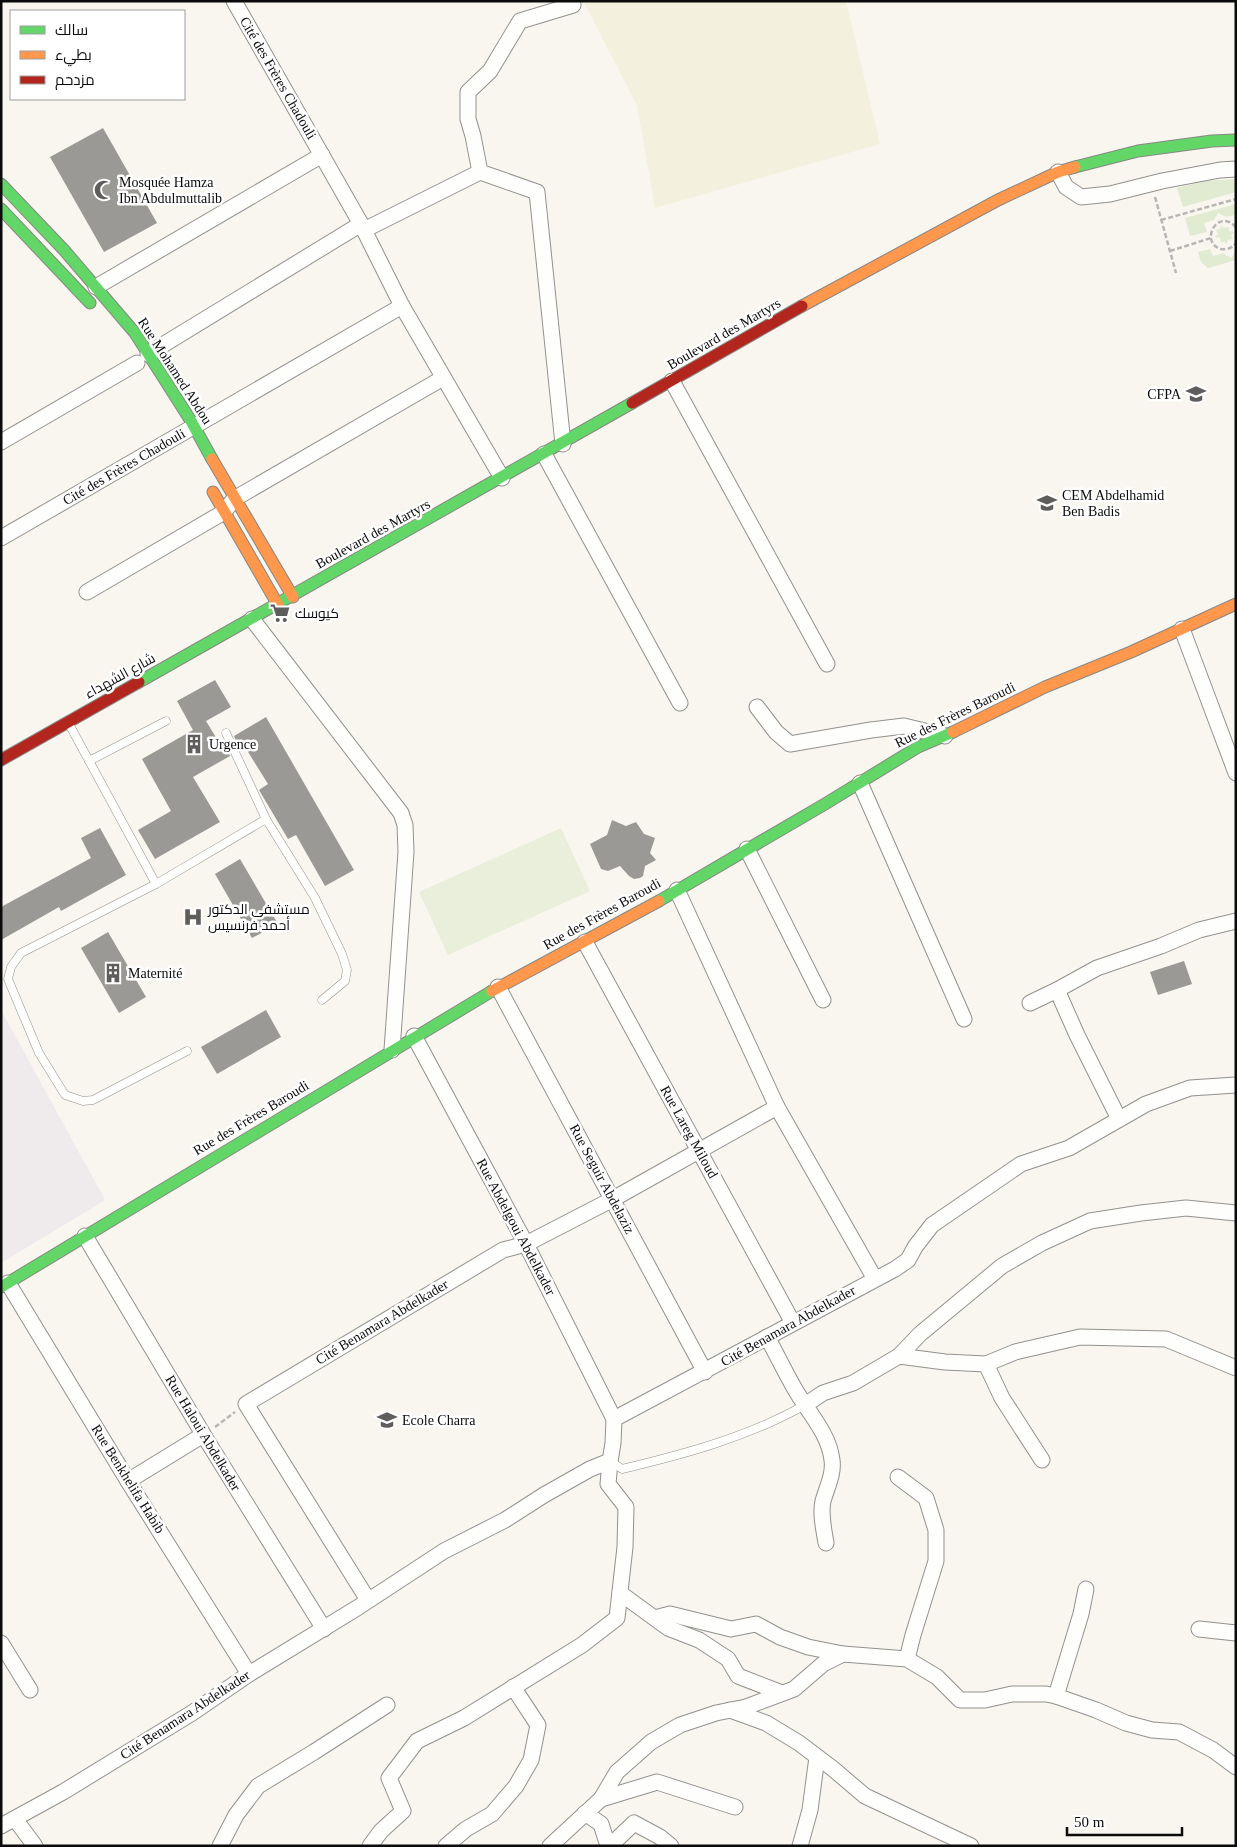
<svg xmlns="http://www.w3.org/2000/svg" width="1237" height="1847" viewBox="0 0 1237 1847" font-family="'Times New Roman',Cairo,serif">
  <rect width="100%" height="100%" fill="#f8f6ef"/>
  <polygon fill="#efeaec" points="1,1010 105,1200 1,1263"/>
  <polygon fill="#f3f0dd" points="583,1 846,1 880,144 655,208 637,105"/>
  <g fill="#e1ebd1">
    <polygon points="1236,179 1236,192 1183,207 1177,188 1205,181"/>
    <polygon points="1236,204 1236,216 1235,215 1226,217 1218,213 1214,220 1204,223 1207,232 1190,236 1185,218"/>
    <polygon points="1221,225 1224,228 1229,227 1229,231 1234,232 1231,236 1233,239 1228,240 1226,244 1224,241 1221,243 1220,238 1214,237 1218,234 1216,230 1220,229"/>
    <polygon points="1210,249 1213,256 1223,253 1231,258 1236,251 1236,260 1208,268 1201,262 1198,252"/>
  </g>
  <polygon fill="#eaefdb" points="561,828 590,891 448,955 419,892"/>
  <g fill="#9b9995">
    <polygon points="103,128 157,223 104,252 50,157"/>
    <polygon points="215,680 231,707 206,721 220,744 224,742 230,756 193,777 220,822 155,859 138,830 171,811 142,759 193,730 177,701"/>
    <polygon points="266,717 354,870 325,886 296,835 288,839 259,790 268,784 245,747 240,750 234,736"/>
    <polygon points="612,820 626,826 636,822 644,834 655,838 650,853 656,860 645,866 643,876 640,878 634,879 629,876 620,866 608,871 601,869 590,844 607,835"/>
    <polygon points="100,828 126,875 61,911 59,907 1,940 1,907 91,858 81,838"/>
    <polygon points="240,859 278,924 252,938 215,874"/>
    <polygon points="108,932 146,997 119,1013 81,948"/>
    <polygon points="1184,961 1192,984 1158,995 1150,972"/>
    <polygon points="266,1010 281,1037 217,1074 201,1047"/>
  </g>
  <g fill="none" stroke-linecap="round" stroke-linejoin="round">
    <defs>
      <g id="lane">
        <polyline points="69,724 156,884"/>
        <polyline points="226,733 266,819 315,898 342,954 347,970 345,981 322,1000"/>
        <polyline points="89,761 166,721"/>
        <polyline points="187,1051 93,1100 83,1101 65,1095 39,1053 8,979 11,967 21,953 156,884 266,819"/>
        <path d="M610,1461L622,1469C685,1454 748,1437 805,1405"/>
      </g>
      <g id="street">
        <polyline points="234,1 361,224 402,306 502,478"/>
        <polyline points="1058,172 1066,187 1081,197 1110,194 1162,181 1220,170 1236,169"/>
        <polyline points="364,230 480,172"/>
        <polyline points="96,287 322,155"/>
        <polyline points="148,354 361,224"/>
        <polyline points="672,381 827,664"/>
        <polyline points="1,442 137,363"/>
        <polyline points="563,444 537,192 480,172 473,136 468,119 468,92 490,71 520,21 573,5"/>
        <polyline points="544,454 680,703"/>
        <polyline points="1,538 402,306"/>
        <polyline points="87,592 224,512 234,499 443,378"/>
        <polyline points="252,619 401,813 405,825 406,852 392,1050"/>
        <polyline points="1182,629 1236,773"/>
        <polyline points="757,707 776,732 790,744 871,730 904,726 945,736"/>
        <polyline points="860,783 964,1019"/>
        <polyline points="747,849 823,1000"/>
        <polyline points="677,890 777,1107 875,1279"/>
        <polyline points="585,942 793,1323"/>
        <polyline points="498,987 705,1372"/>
        <polyline points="1057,990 1077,1035 1119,1119"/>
        <polyline points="1030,1003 1057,990 1097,968 1161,946 1199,930 1236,921"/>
        <polyline points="85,1236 206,1439 324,1629"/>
        <polyline points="8,1283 128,1481 249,1674"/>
        <path d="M767,1337C777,1355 786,1374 796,1391C809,1413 829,1434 832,1460C834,1474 827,1487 823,1501C820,1514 824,1530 826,1543"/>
        <polyline points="899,1356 945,1362 986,1364 1015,1352 1080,1337 1166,1339 1236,1368"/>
        <polyline points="986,1364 1002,1398 1042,1460"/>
        <polyline points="805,1405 823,1393 853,1383 899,1356 920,1334 1002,1266 1042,1243 1090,1221 1141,1213 1186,1208 1236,1213"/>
        <polyline points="614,1419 895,1269 908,1260 915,1247 932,1225 1021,1164 1069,1148 1146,1104 1190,1088 1236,1085"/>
        <polyline points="898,1477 926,1498 936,1530 936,1561 913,1635 907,1659"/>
        <polyline points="128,1481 203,1435"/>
        <polyline points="620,1593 668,1628 699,1640 728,1659 738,1676 782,1693"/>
        <polyline points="368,1600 246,1404 503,1250 526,1244 613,1199 777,1107"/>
        <polyline points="655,1618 670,1614 731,1629 756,1624 780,1637 808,1647 843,1654 907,1659 937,1677 960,1700 985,1700 1012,1694 1046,1694 1056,1696 1096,1710 1126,1723 1152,1730 1179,1732 1213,1750 1236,1767"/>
        <polyline points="1199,1629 1236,1633"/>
        <polyline points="1,1643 30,1690"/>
        <polyline points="1056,1696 1081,1614 1086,1589"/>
        <polyline points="730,1710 766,1723 799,1743 832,1768 865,1796 971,1846"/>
        <polyline points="601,1799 617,1772 651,1742 680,1725 716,1713 746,1707 794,1689 823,1664 843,1654"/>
        <polyline points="585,1813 601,1824 608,1846"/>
        <polyline points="15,1819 35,1846"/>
        <polyline points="1,1826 63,1792 192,1713 249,1674 357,1608 444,1551 505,1520 544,1495 590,1469 610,1461 613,1443 614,1419 526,1244 414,1036"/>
        <polyline points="220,1846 236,1815 258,1786 314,1752 387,1705"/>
        <polyline points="370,1846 381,1831 403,1811 389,1778 417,1741 464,1718 582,1645 617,1618 625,1547 626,1507 608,1484 610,1461"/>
        <polyline points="446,1846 466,1829 492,1814 516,1786 531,1760 538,1725 513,1687"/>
        <polyline points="550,1846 601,1799 657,1782 735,1807"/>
        <polyline points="610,1846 634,1823 660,1837 671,1846"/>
        <polyline points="800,1846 810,1810 817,1757"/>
      </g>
      <g id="fast">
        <polyline points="1075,167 1138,151 1212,141 1236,140"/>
        <polyline points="1,184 64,250 135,333 191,421 212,459"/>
        <polyline points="1,209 90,303"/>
        <polyline points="139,682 632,403"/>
        <polyline points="659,901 825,804 918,747 953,732"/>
        <polyline points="1,1287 492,991"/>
      </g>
      <g id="slow">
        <polyline points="802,306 998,200 1058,172 1075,167"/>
        <polyline points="212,459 293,597"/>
        <polyline points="213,492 278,605"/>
        <polyline points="953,732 1045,687 1131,652 1236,604"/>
        <polyline points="492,991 659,901"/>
      </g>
      <g id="jam">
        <polyline points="632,403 802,306"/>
        <polyline points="1,760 139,682"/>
      </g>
    </defs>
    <use href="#lane" stroke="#92918e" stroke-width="9"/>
    <use href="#street" stroke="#92918e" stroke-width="17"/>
    <use href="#fast" stroke="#888784" stroke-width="13"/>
    <use href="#slow" stroke="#888784" stroke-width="13"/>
    <use href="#jam" stroke="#888784" stroke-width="13"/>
    <g stroke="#b7b6b5" stroke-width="2.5" stroke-dasharray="5 2.5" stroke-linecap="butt">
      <polyline points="1155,197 1176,273"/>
      <polyline points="1161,220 1236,199"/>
      <path d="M1236,227C1217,207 1199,243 1221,249C1227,250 1232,248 1236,243"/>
      <polyline points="1170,251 1211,238"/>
      <polyline points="215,1427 235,1412"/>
    </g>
    <use href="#lane" stroke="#fefefd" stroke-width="8"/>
    <use href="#street" stroke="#fefefd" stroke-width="15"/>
    <use href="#fast" stroke="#63d668" stroke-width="11"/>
    <use href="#slow" stroke="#ff974d" stroke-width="11"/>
    <use href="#jam" stroke="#b3261e" stroke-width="11"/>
  </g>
  <defs>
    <symbol id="mosque-bare" viewBox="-9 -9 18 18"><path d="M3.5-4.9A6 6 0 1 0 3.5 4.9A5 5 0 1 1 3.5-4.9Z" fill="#5e5d5b" stroke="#fff" stroke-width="2.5" paint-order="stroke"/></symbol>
    <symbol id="university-bare" viewBox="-9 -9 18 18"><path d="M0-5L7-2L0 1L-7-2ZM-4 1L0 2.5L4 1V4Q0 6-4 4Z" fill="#5e5d5b" stroke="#fff" stroke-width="2.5" paint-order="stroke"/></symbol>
    <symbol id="school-bare" viewBox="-9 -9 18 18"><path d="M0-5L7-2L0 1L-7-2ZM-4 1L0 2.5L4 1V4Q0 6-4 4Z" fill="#5e5d5b" stroke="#fff" stroke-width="2.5" paint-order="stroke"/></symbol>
    <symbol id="supermarket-bare" viewBox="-9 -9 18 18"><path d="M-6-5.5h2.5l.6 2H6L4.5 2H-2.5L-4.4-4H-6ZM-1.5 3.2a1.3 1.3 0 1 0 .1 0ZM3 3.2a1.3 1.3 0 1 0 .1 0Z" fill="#5e5d5b" stroke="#fff" stroke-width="2.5" paint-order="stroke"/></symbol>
    <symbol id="building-bare" viewBox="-9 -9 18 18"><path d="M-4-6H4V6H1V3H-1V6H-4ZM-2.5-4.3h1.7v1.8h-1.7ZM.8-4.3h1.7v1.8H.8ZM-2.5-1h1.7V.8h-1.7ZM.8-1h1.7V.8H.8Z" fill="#5e5d5b" stroke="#fff" stroke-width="2.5" paint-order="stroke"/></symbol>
    <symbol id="hospital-bare" viewBox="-9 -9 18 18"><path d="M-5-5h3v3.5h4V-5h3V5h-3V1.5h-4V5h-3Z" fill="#5e5d5b" stroke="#fff" stroke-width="2.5" paint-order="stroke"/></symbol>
  </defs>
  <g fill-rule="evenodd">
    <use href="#mosque-bare" x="90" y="176" width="28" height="28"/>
    <use href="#university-bare" x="1182" y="380" width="28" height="28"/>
    <use href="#school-bare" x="1033" y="489" width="28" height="28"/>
    <use href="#supermarket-bare" x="266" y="599" width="28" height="28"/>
    <use href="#building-bare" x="180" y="730" width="28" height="28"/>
    <use href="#hospital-bare" x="179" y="903" width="28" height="28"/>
    <use href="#building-bare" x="99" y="959" width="28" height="28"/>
    <use href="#school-bare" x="373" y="1406" width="28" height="28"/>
  </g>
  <g text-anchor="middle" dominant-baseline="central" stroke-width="5" stroke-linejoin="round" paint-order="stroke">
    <g font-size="14" fill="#0b0b0b" stroke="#fff">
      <text transform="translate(278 78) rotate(60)">Cité des Frères Chadouli</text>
      <text transform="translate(724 334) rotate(-30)">Boulevard des Martyrs</text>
      <text transform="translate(175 371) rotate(57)">Rue Mohamed Abdou</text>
      <text transform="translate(124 467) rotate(-30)">Cité des Frères Chadouli</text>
      <text transform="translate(373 534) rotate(-29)">Boulevard des Martyrs</text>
      <text transform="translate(120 676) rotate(-29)">شارع الشهداء</text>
      <text transform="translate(955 715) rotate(-26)">Rue des Frères Baroudi</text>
      <text transform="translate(602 914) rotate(-29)">Rue des Frères Baroudi</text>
      <text transform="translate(251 1118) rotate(-31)">Rue des Frères Baroudi</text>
      <text transform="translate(689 1132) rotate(61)">Rue Lareg Miloud</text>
      <text transform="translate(602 1179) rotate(62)">Rue Seguir Abdelaziz</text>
      <text transform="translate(516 1227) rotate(62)">Rue Abdelgoui Abdelkader</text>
      <text transform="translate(382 1322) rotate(-31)">Cité Benamara Abdelkader</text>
      <text transform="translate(788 1326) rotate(-29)">Cité Benamara Abdelkader</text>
      <text transform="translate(203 1433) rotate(59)">Rue Haloui Abdelkader</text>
      <text transform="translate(128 1479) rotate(58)">Rue Benkhelifa Habib</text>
      <text transform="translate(185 1715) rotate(-33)">Cité Benamara Abdelkader</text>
    </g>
    <g font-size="14" fill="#0b0b0b" stroke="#fff" text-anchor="start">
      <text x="119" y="182">Mosquée Hamza<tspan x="119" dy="16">Ibn Abdulmuttalib</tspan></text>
      <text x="1181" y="394" text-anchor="end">CFPA</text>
      <text x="1062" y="495">CEM Abdelhamid<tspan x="1062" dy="16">Ben Badis</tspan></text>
      <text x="295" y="613">كيوسك</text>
      <text x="209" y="744">Urgence</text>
      <text x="208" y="909">مستشفى الدكتور<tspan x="208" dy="16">أحمد فرنسيس</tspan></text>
      <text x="128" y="973">Maternité</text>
      <text x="402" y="1420">Ecole Charra</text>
    </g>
  </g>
  <rect width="1237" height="1847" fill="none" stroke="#0b0b0b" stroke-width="5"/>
  <rect x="10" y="10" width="175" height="90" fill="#ffffff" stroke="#9d9d9d"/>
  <rect x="20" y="26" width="25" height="8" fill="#63d668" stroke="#9d9d9d"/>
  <text x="55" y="35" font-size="15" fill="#0b0b0b">سالك</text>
  <rect x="20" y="51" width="25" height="8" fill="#ff974d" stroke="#9d9d9d"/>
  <text x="55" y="60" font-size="15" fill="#0b0b0b">بطيء</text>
  <rect x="20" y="76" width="25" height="8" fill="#b3261e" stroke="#9d9d9d"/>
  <text x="55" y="85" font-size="15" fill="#0b0b0b">مزدحم</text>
  <path d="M1067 1827v8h115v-8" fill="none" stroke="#0b0b0b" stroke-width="2.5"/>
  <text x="1074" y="1827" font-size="15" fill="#0b0b0b" stroke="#ffffff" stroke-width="4" paint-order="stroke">50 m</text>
</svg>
